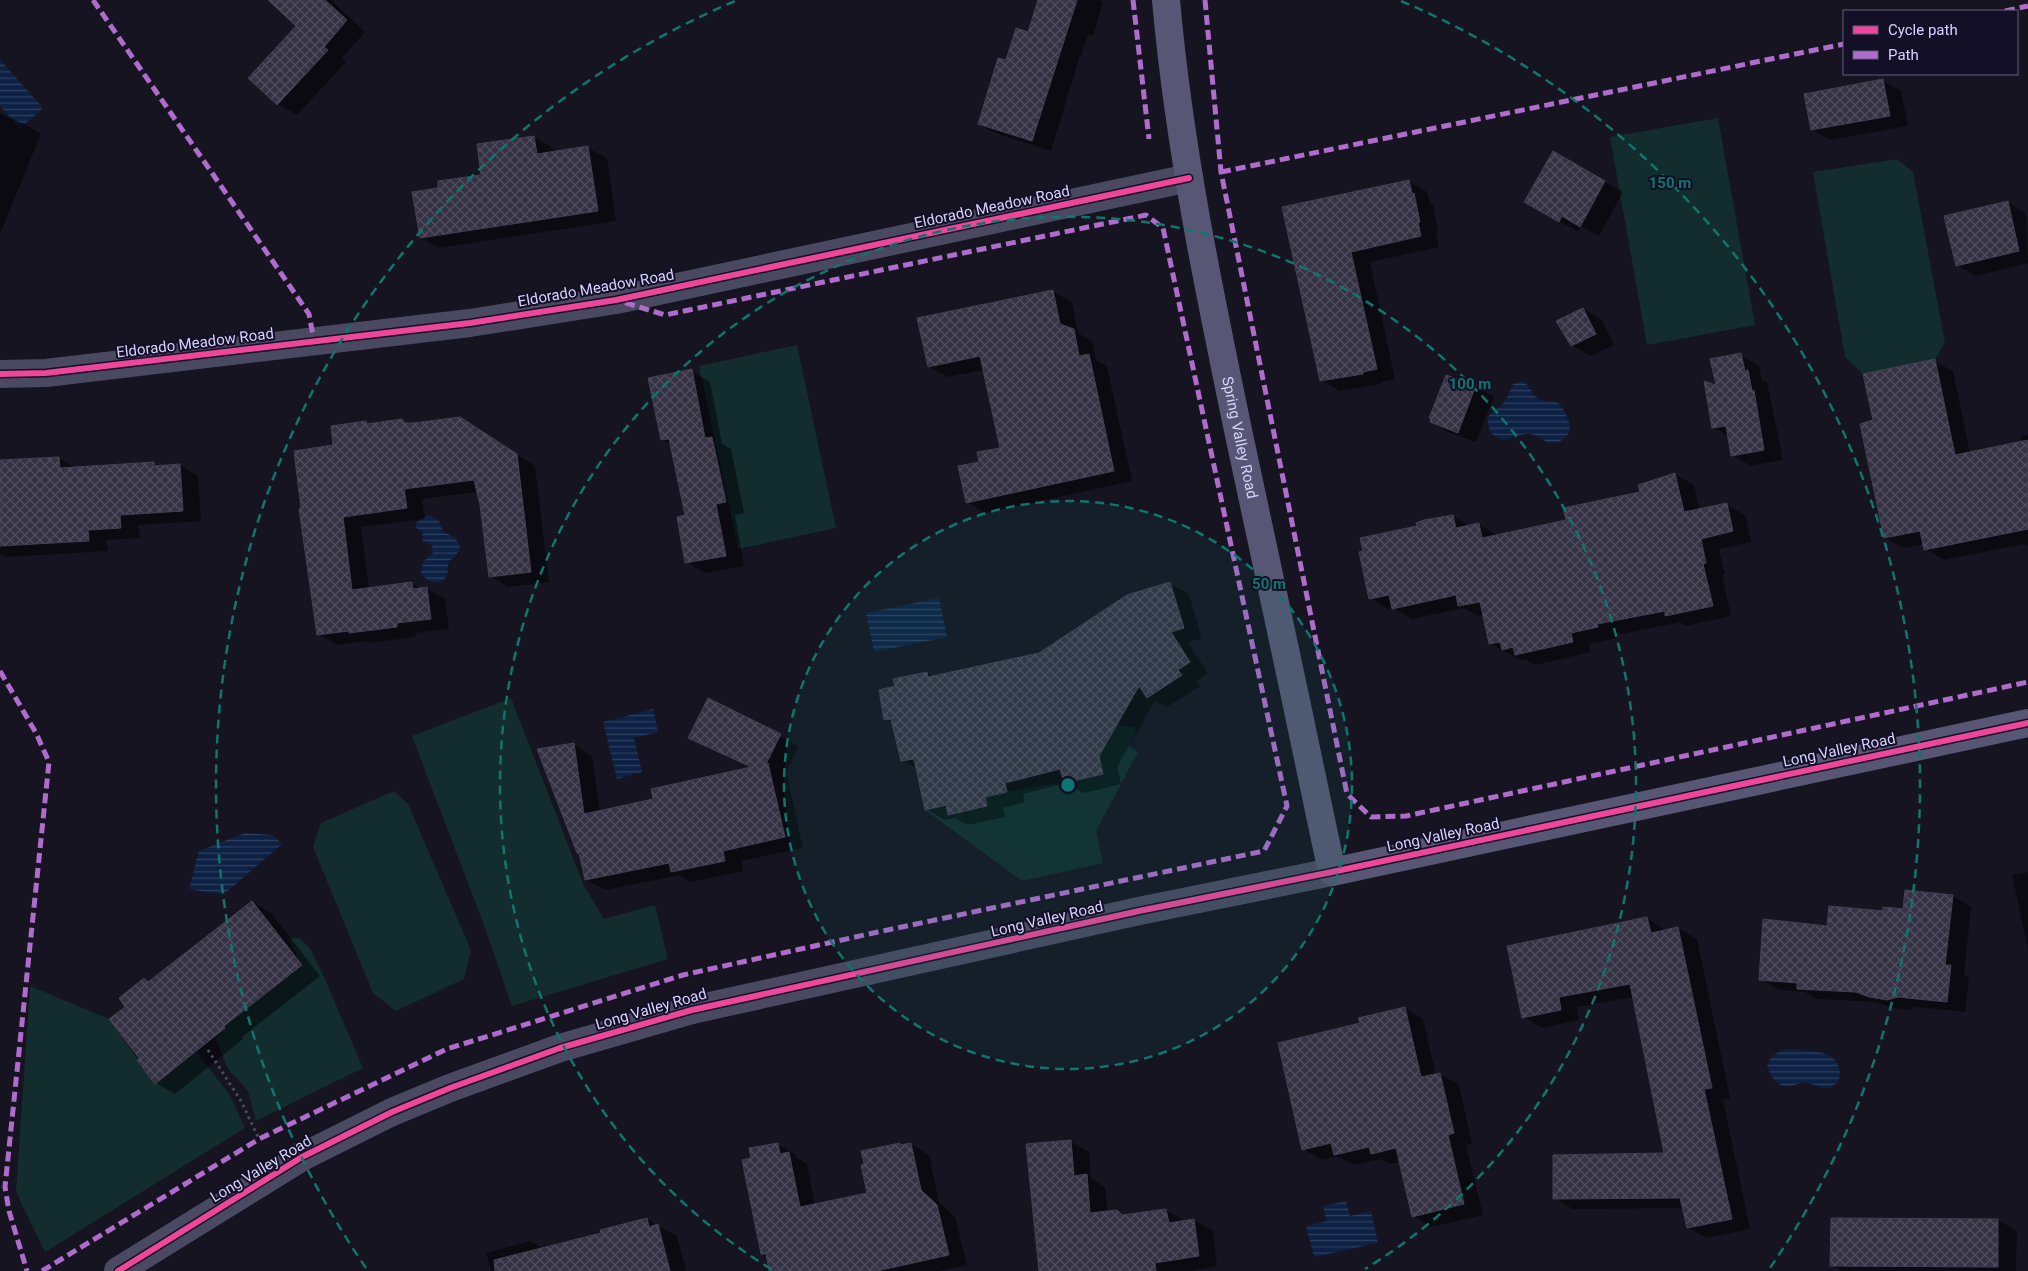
<svg xmlns="http://www.w3.org/2000/svg" width="2028" height="1271" viewBox="0 0 2028 1271" font-family="Roboto,sans-serif">
  <defs>
    <pattern id="water-rules" width="6" height="5" patternUnits="userSpaceOnUse" patternTransform="scale(1.25)"><rect width="6" height="5" fill="#0d2144"/><path d="M0 2.5h6" fill="none" stroke="#304060"/></pattern>
    <pattern id="building-cross-hatch" width="8" height="8" patternUnits="userSpaceOnUse" patternTransform="scale(1.25)"><rect width="8" height="8" fill="#343243"/><path d="M0 0l8 8M0 8l8-8" fill="none" stroke="#514f5f"/></pattern>
  </defs>
  <rect width="100%" height="100%" fill="#161421"/>
  <g fill="#132c2d">
    <polygon points="1718,118 1755,325 1647,345 1610,137"/>
    <polygon points="1897,159 1913,172 1945,343 1935,359 1863,374 1845,357 1813,172"/>
    <polygon points="797,345 836,528 738,549 699,366"/>
    <polygon points="511,698 584,886 604,919 655,905 668,959 512,1006 484,925 412,736"/>
    <path d="M1117,725L1137,728L1129,746L1138,752L1096,831L1103,863L1022,881L925,810L946,805L948,815L987,807L985,797C1024,787 1064,783 1103,774L1094,738Z"/>
    <polygon points="394,791 408,804 471,950 464,979 396,1011 373,993 313,847 321,823"/>
    <polygon points="299,938 310,948 325,979 363,1068 256,1121 248,1091 228,1069 215,1037 225,1028 222,1024 248,1007 302,965 288,939"/>
    <polygon points="30,986 109,1019 155,1084 197,1052 231,1097 245,1128 45,1252 16,1192"/>
  </g>
  <g fill="url(#water-rules)">
    <polygon points="0,60 43,108 20,128 0,106"/>
    <path d="M1522,381C1531,385 1532,398 1542,400C1547,402 1553,401 1558,402C1565,412 1570,419 1570,432C1566,436 1561,443 1554,443C1544,444 1540,434 1529,434C1511,434 1508,447 1491,433C1482,411 1494,415 1505,401C1509,396 1510,389 1513,384Z"/>
    <path d="M427,516C438,516 441,522 443,532L455,537L460,547L456,556L449,561C447,566 449,573 446,577C439,587 426,581 421,573L423,562L433,553C433,545 430,542 423,541C423,534 422,530 416,528V523Z"/>
    <polygon points="939,598 947,637 874,652 866,613"/>
    <polygon points="653,709 658,732 634,738 642,772 617,779 603,722"/>
    <polygon points="245,833 272,835 282,844 223,895 189,889 199,851"/>
    <path d="M1790,1049C1801,1051 1819,1050 1828,1055C1844,1063 1845,1087 1825,1088C1819,1088 1812,1083 1806,1083C1800,1082 1793,1087 1787,1086C1775,1086 1770,1074 1767,1064C1773,1054 1778,1051 1790,1049Z"/>
    <polygon points="1346,1201 1350,1216 1371,1211 1378,1243 1314,1257 1306,1226 1327,1221 1323,1206"/>
  </g>
  <g fill="#0007">
    <polygon points="270,0 331,0 365,32 342,58 346,62 297,115 278,104 250,78 298,26"/>
    <polygon points="1039,0 1099,0 1103,2 1093,36 1088,35 1081,57 1080,56 1051,151 998,134 979,124 1007,61 1029,33"/>
    <polygon points="1883,81 1901,91 1908,126 1831,140 1812,130"/>
    <polygon points="0,114 23,123 41,134 0,234"/>
    <polygon points="534,137 553,148 554,153 588,148 607,158 616,221 439,248 421,238 440,189 483,176"/>
    <polygon points="1553,153 1623,192 1599,236 1581,226 1578,232 1526,202"/>
    <polygon points="1408,181 1427,192 1430,203 1433,205 1438,232 1436,233 1439,247 1370,262 1395,379 1381,382 1381,384 1340,391 1321,380 1284,208"/>
    <polygon points="2008,202 2026,213 2028,263 1976,276 1957,265"/>
    <polygon points="1053,291 1072,302 1078,333 1092,341 1096,360 1107,366 1132,481 985,513 967,502 981,463 1001,449 984,370 948,377 929,367"/>
    <polygon points="1583,309 1602,320 1614,345 1591,356 1572,345"/>
    <polygon points="1740,355 1759,366 1762,380 1767,382 1783,460 1751,466 1732,455 1729,436 1713,427"/>
    <polygon points="1934,361 1953,371 1970,453 2022,442 2020,436 2028,434 2028,546 2024,544 1944,560 1925,549 1924,544 1904,548 1885,538 1874,421"/>
    <polygon points="691,371 710,382 722,444 731,449 744,513 735,515 744,566 705,573 686,562 686,516 672,445 662,440"/>
    <polygon points="1475,386 1494,397 1476,442 1450,433 1432,422"/>
    <polygon points="460,418 535,466 549,582 508,587 490,576 478,492 422,499 425,519 361,527 369,589 411,583 422,589 427,588 445,599 449,629 415,633 416,637 369,643 365,641 337,645 318,634 335,446 366,423 371,425 402,421 408,424"/>
    <polygon points="59,458 76,468 154,464 159,467 180,465 198,476 201,521 138,525 140,538 106,540 108,551 5,557 0,554 0,461"/>
    <polygon points="1675,474 1694,485 1699,510 1726,504 1745,515 1751,542 1719,549 1725,574 1722,575 1731,616 1685,626 1680,622 1616,635 1616,638 1589,644 1591,652 1535,665 1525,659 1521,660 1509,654 1490,643 1484,615 1478,616 1464,608 1412,619 1393,608 1388,609 1370,598 1418,527 1453,516 1470,526 1479,524 1497,535 1567,521 1642,493"/>
    <polygon points="1170,584 1189,594 1202,639 1188,642 1208,673 1196,681 1200,686 1167,707 1155,701 1117,767 1121,784 1084,793 1066,783 1023,794 1025,802 1003,808 1005,817 967,825 955,818 945,820 926,809 917,769 902,760 894,724 886,719 896,687 927,673 933,677 1040,655"/>
    <polygon points="708,700 799,746 785,774 787,775 803,848 741,861 743,871 691,882 679,875 605,890 586,880 580,854 578,853 574,745 592,756 600,812 655,800 751,768 690,737"/>
    <polygon points="2028,872 2028,949 2012,875"/>
    <polygon points="1953,896 1971,907 1964,974 1969,977 1965,1012 1917,1007 1907,1010 1889,1007 1876,1002 1817,999 1805,992 1779,990 1760,979 1828,927 1884,913 1904,911"/>
    <polygon points="253,902 271,913 320,976 242,1037 243,1039 175,1094 156,1083 141,1058 127,1007 144,980 149,982"/>
    <polygon points="1647,918 1666,931 1678,928 1697,939 1730,1098 1723,1100 1750,1229 1706,1238 1688,1227 1684,1208 1573,1209 1554,1198 1666,1154 1634,997 1577,1007 1579,1020 1542,1028 1523,1017"/>
    <polygon points="1405,1008 1423,1019 1436,1075 1440,1074 1459,1085 1472,1144 1466,1145 1483,1215 1432,1227 1413,1216 1400,1162 1390,1164 1381,1159 1354,1165 1337,1156 1322,1160 1303,1149 1361,1024"/>
    <polygon points="1070,1141 1089,1152 1091,1178 1105,1187 1108,1213 1116,1212 1124,1216 1166,1210 1185,1221 1194,1220 1213,1231 1217,1266 1191,1271 1040,1271"/>
    <polygon points="778,1144 796,1155 797,1158 807,1164 815,1205 868,1194 899,1145 911,1144 929,1155 939,1202 955,1217 967,1265 939,1271 770,1271 768,1257 762,1254 753,1159"/>
    <polygon points="646,1219 677,1236 686,1271 491,1271 486,1253 530,1241 543,1249 602,1234"/>
    <polygon points="1998,1220 2017,1231 2016,1271 1842,1271 1832,1265"/>
  </g>
  <g fill="url(#building-cross-hatch)" stroke="#433f54">
    <polygon points="268,0 325,0 347,20 324,47 328,50 277,105 248,78 296,26"/>
    <polygon points="1038,0 1077,0 1032,141 978,124 998,58 1006,60 1016,28 1028,32"/>
    <polygon points="1883,79 1890,116 1811,130 1804,94"/>
    <polygon points="534,136 537,154 588,146 598,211 420,238 412,192 438,188 438,181 481,175 477,144"/>
    <polygon points="1553,151 1605,181 1580,227 1562,216 1559,222 1524,202"/>
    <polygon points="1409,180 1412,194 1414,193 1420,222 1418,222 1421,236 1351,252 1377,369 1363,372 1363,374 1320,381 1282,207"/>
    <polygon points="2008,201 2019,251 1956,266 1944,216"/>
    <polygon points="1053,290 1060,324 1074,329 1079,356 1089,354 1114,471 966,503 958,466 979,462 977,452 1000,448 980,356 928,367 917,318"/>
    <polygon points="1583,308 1596,334 1571,346 1556,321"/>
    <polygon points="1741,353 1745,371 1748,370 1752,391 1754,390 1764,450 1731,456 1726,426 1712,428 1704,381 1716,385 1710,359"/>
    <polygon points="1935,359 1955,455 2028,440 2028,529 1924,550 1920,531 1884,538 1860,424 1873,420 1863,374"/>
    <polygon points="692,369 705,438 712,437 726,502 716,504 726,556 685,563 677,517 685,515 669,439 661,440 648,378"/>
    <polygon points="1446,375 1476,385 1458,433 1430,422 1431,419 1429,418"/>
    <polygon points="460,417 517,454 531,572 489,577 480,505 474,480 404,489 407,508 343,517 352,590 412,582 413,589 427,587 431,619 397,623 397,627 349,633 349,631 317,635 299,509 301,508 294,451 333,445 331,426 366,421 367,424 402,419 405,423 414,423"/>
    <polygon points="59,457 60,468 154,462 154,466 180,464 183,511 120,515 121,528 88,530 89,541 0,546 0,460"/>
    <polygon points="1675,473 1684,512 1727,503 1733,531 1701,539 1706,563 1703,564 1713,606 1665,616 1665,611 1597,624 1598,627 1571,633 1573,642 1515,655 1513,647 1502,650 1500,642 1489,644 1480,602 1458,606 1456,595 1392,609 1389,595 1369,599 1359,552 1363,551 1360,538 1417,526 1416,523 1424,520 1453,515 1456,528 1479,523 1482,538 1566,520 1563,508 1640,492 1638,485"/>
    <polygon points="1170,582 1184,628 1171,632 1190,662 1178,670 1182,675 1147,698 1139,686 1099,756 1103,774 1064,783 1060,769 1005,783 1007,792 985,797 987,806 948,815 946,805 925,810 914,759 901,761 891,719 884,720 879,690 895,686 893,679 927,672 928,677 1039,653 1127,595"/>
    <polygon points="708,698 781,734 766,764 768,763 785,837 723,851 725,861 671,872 669,863 585,880 579,853 577,853 537,749 574,743 584,814 653,799 651,789 751,767 688,738"/>
    <polygon points="1905,890 1953,895 1945,965 1951,965 1947,1002 1898,997 1887,1000 1869,997 1856,992 1797,989 1797,983 1759,980 1763,919 1827,926 1829,906 1883,911 1883,907 1903,909"/>
    <polygon points="252,901 302,965 224,1026 225,1028 155,1084 137,1060 139,1058 109,1019 125,1007 119,998 144,978 148,982"/>
    <polygon points="1647,917 1651,933 1678,927 1712,1088 1704,1089 1732,1219 1687,1228 1680,1198 1553,1199 1553,1155 1664,1153 1630,984 1559,997 1561,1010 1522,1018 1507,946"/>
    <polygon points="1405,1007 1421,1077 1440,1073 1454,1133 1448,1135 1464,1204 1412,1217 1396,1148 1371,1154 1369,1147 1334,1155 1331,1143 1302,1150 1278,1043 1360,1023 1358,1018"/>
    <polygon points="1071,1140 1074,1176 1087,1174 1090,1213 1117,1210 1122,1215 1166,1209 1169,1223 1194,1219 1199,1256 1155,1263 1156,1271 1039,1271 1026,1144"/>
    <polygon points="778,1143 780,1154 789,1152 800,1207 867,1193 861,1165 864,1164 861,1151 900,1143 900,1145 911,1143 921,1190 937,1205 949,1255 877,1271 769,1271 766,1254 761,1254 742,1160 751,1158 749,1148"/>
    <polygon points="647,1218 649,1227 658,1224 670,1271 495,1271 494,1260 601,1233 600,1230"/>
    <polygon points="1831,1218 1998,1219 1998,1267 1830,1266"/>
  </g>
  <g fill="none" stroke-linecap="round" stroke-linejoin="round">
    <polyline stroke="#44505f" stroke-width="3" stroke-dasharray="2.5 4" stroke-linecap="butt" points="208,1050 241,1101 259,1139"/>
    <g stroke="#4a4962" stroke-width="28">
      <polyline points="0,374 46,373 470,323 616,300 1189,178"/>
      <polyline points="118,1271 302,1157 392,1112 450,1088 560,1048 692,1010 1139,911 1332,872"/>
    </g>
    <path stroke="#575674" stroke-width="28" id="s1" d="M1166,0C1179,147 1209,291 1239,435C1270,581 1302,726 1332,872L2028,723"/>
    <g stroke="#b06ccc" stroke-width="5" stroke-dasharray="10 5" stroke-linecap="butt">
      <polyline points="93,0 309,314 314,341"/>
      <polyline points="1133,0 1149,139"/>
      <polyline points="1205,0 1221,172 1347,794 1371,817 1406,816 2028,682"/>
      <polyline points="2005,11 2028,6"/>
      <polyline points="1221,172 1844,44"/>
      <polyline points="0,671 36,733 49,762 5,1187 9,1211 27,1271"/>
      <polyline points="42,1271 259,1139 447,1049 683,975 878,932 1264,851 1287,806 1163,228 1146,215 665,315 620,301"/>
    </g>
    <defs>
      <g id="cycleway">
        <polyline points="0,374 46,373 470,323 616,300 1189,178"/>
        <polyline points="118,1271 302,1157 392,1112 450,1088 560,1048 692,1010 1139,911 1332,872 2028,723"/>
      </g>
    </defs>
    <use href="#cycleway" stroke="#130f26" stroke-width="9"/>
    <use href="#cycleway" stroke="#ed469a" stroke-width="6"/>
  </g>
  <circle cx="1068" cy="785" r="284" fill="#0f766e" fill-opacity=".12"/>
  <g fill="none" stroke="#0f766e" stroke-width="2.5" stroke-dasharray="9 6">
    <circle cx="1068" cy="785" r="284"/>
    <path d="M771 1269A568 568 0 1 1 1365 1269"/>
    <path d="M366 1268A852 852 0 0 1 735 1M1401 1A852 852 0 0 1 1770 1268"/>
  </g>
  <g text-anchor="middle" dominant-baseline="central" stroke-width="4" stroke-linejoin="round" paint-order="stroke">
    <g font-size="15" fill="#d9d4ff" stroke="#130f26">
      <text transform="translate(992 207) rotate(-12)">Eldorado Meadow Road</text>
      <text transform="translate(596 288) rotate(-10)">Eldorado Meadow Road</text>
      <text transform="translate(195 343) rotate(-7)">Eldorado Meadow Road</text>
      <text stroke="none"><textPath href="#s1" startOffset="444">Spring Valley Road</textPath></text>
      <text transform="translate(1839 750) rotate(-12)">Long Valley Road</text>
      <text transform="translate(1443 835) rotate(-12)">Long Valley Road</text>
      <text transform="translate(1047 919) rotate(-13)">Long Valley Road</text>
      <text transform="translate(651 1009) rotate(-16)">Long Valley Road</text>
      <text transform="translate(261 1169) rotate(-31)">Long Valley Road</text>
    </g>
  </g>
  <circle cx="1068" cy="785" r="8" fill="#0f766e" stroke="#130f26" stroke-width="2.5"/>
  <g font-size="15" text-anchor="middle" font-weight="bold" fill="#0f766e" stroke="#130f26" stroke-width="4" stroke-linejoin="round" paint-order="stroke">
    <text x="1670" y="188">150 m</text>
    <text x="1470" y="389">100 m</text>
    <text x="1269" y="589">50 m</text>
  </g>
  <rect x="1843" y="10" width="175" height="65" fill="#130f26" stroke="#625e7d"/>
  <rect x="1853" y="26" width="25" height="8" fill="#ed469a" stroke="#625e7d"/>
  <text x="1888" y="35" font-size="15" fill="#d9d4ff">Cycle path</text>
  <rect x="1853" y="51" width="25" height="8" fill="#b06ccc" stroke="#625e7d"/>
  <text x="1888" y="60" font-size="15" fill="#d9d4ff">Path</text>
</svg>
